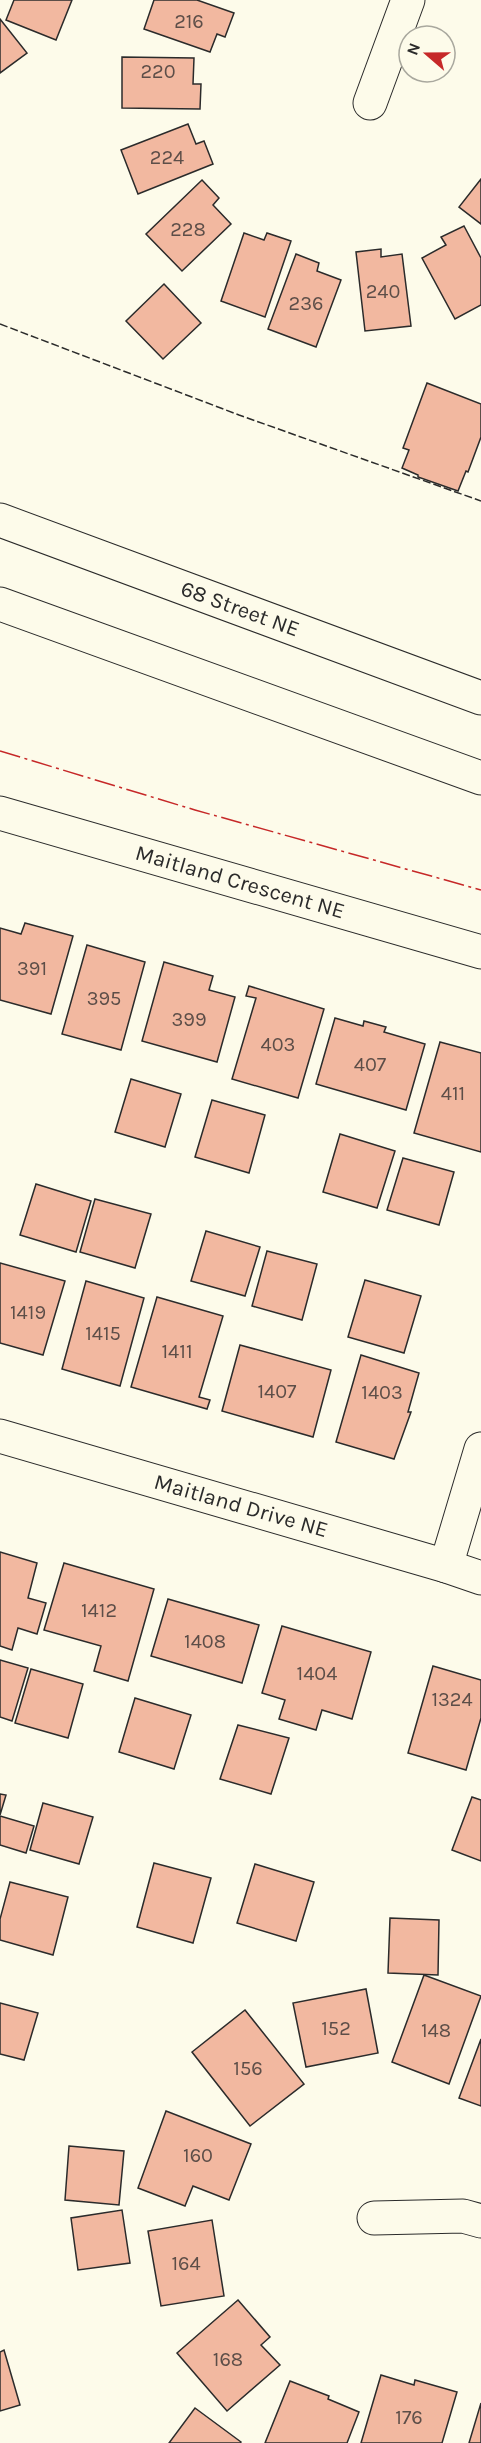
<svg xmlns="http://www.w3.org/2000/svg" width="481" height="2443" viewBox="0 0 481 2443" font-family="Karla,sans-serif">
  <rect width="100%" height="100%" fill="#fdfbea"/>
  <g fill="#f2b8a0" stroke="#2b2b2b" stroke-width="1.5">
    <polygon points="14,0 72,0 56,40 6,20"/>
    <polygon points="154,0 197,0 234,13 225,37 217,34 210,52 144,29"/>
    <polygon points="0,19 27,53 0,73"/>
    <polygon points="122,57 194,58 193,84 201,84 200,109 122,108"/>
    <polygon points="188,124 196,144 204,141 213,164 138,194 121,150"/>
    <polygon points="481,179 481,224 459,207"/>
    <polygon points="202,180 219,198 213,205 231,224 182,271 146,234"/>
    <polygon points="464,226 481,258 481,305 455,319 422,258 446,245 441,237"/>
    <polygon points="244,233 264,240 267,233 291,241 265,317 221,301"/>
    <polygon points="381,249 381,257 402,254 411,326 365,331 356,252"/>
    <polygon points="296,254 319,263 317,271 341,280 316,347 268,329"/>
    <polygon points="164,284 201,323 163,359 126,321"/>
    <polygon points="427,383 481,404 481,437 468,472 466,471 458,491 418,477 418,475 402,468 409,450 403,448"/>
    <polygon points="25,923 73,936 51,1014 0,1000 0,928 21,934"/>
    <polygon points="87,945 145,962 121,1050 62,1034"/>
    <polygon points="164,962 213,976 209,990 235,997 217,1062 142,1041"/>
    <polygon points="249,986 324,1009 298,1098 232,1079 256,998 246,996"/>
    <polygon points="335,1018 363,1026 364,1021 386,1027 384,1032 425,1044 406,1110 316,1084"/>
    <polygon points="440,1042 481,1053 481,1152 414,1133"/>
    <polygon points="131,1079 181,1094 165,1147 115,1132"/>
    <polygon points="212,1100 265,1115 249,1173 195,1157"/>
    <polygon points="340,1134 395,1151 377,1208 323,1192"/>
    <polygon points="403,1158 454,1172 439,1225 387,1210"/>
    <polygon points="36,1184 91,1201 76,1252 20,1235"/>
    <polygon points="95,1199 151,1214 135,1268 80,1252"/>
    <polygon points="206,1231 260,1247 245,1296 191,1281"/>
    <polygon points="267,1251 317,1264 302,1320 252,1306"/>
    <polygon points="0,1263 65,1281 43,1355 0,1343"/>
    <polygon points="365,1280 421,1296 404,1353 348,1337"/>
    <polygon points="86,1281 144,1298 120,1386 62,1369"/>
    <polygon points="157,1297 223,1316 199,1397 210,1400 207,1409 131,1387"/>
    <polygon points="240,1345 331,1370 313,1437 222,1411"/>
    <polygon points="361,1355 419,1373 408,1412 411,1412 394,1459 336,1442"/>
    <polygon points="0,1552 37,1563 28,1598 46,1603 37,1634 18,1628 12,1650 0,1646"/>
    <polygon points="64,1563 154,1589 128,1681 94,1671 101,1646 44,1630"/>
    <polygon points="168,1599 259,1625 242,1683 151,1656"/>
    <polygon points="282,1626 371,1652 352,1719 322,1710 316,1730 279,1719 285,1700 262,1693"/>
    <polygon points="0,1660 28,1668 12,1721 0,1717"/>
    <polygon points="433,1666 481,1680 481,1718 466,1770 408,1753"/>
    <polygon points="31,1669 83,1684 68,1738 15,1723"/>
    <polygon points="135,1698 191,1715 174,1769 119,1752"/>
    <polygon points="238,1725 289,1738 271,1794 220,1779"/>
    <polygon points="0,1794 6,1795 0,1815"/>
    <polygon points="472,1797 481,1800 481,1861 452,1850"/>
    <polygon points="43,1803 93,1817 79,1864 30,1850"/>
    <polygon points="0,1816 34,1826 26,1853 0,1845"/>
    <polygon points="154,1863 211,1878 193,1943 137,1927"/>
    <polygon points="255,1864 314,1882 296,1941 237,1923"/>
    <polygon points="10,1882 68,1897 53,1955 0,1940 0,1919"/>
    <polygon points="390,1918 439,1920 438,1975 388,1973"/>
    <polygon points="424,1975 481,1996 449,2084 392,2062"/>
    <polygon points="366,1989 378,2053 306,2067 293,2003"/>
    <polygon points="0,2003 38,2013 24,2060 0,2054"/>
    <polygon points="245,2010 304,2084 250,2126 192,2052"/>
    <polygon points="481,2039 481,2106 459,2098"/>
    <polygon points="166,2111 251,2144 229,2200 193,2186 185,2206 138,2188"/>
    <polygon points="69,2146 124,2151 119,2205 65,2200"/>
    <polygon points="122,2210 130,2263 78,2270 71,2218"/>
    <polygon points="212,2220 224,2296 161,2306 148,2231"/>
    <polygon points="238,2300 270,2337 261,2345 280,2365 227,2411 177,2353"/>
    <polygon points="4,2350 20,2405 0,2411 0,2352"/>
    <polygon points="381,2375 414,2385 415,2380 457,2392 442,2443 361,2443"/>
    <polygon points="290,2381 329,2396 328,2399 359,2412 347,2443 265,2443"/>
    <polygon points="481,2403 481,2443 469,2443"/>
    <polygon points="195,2408 241,2442 240,2443 169,2443"/>
  </g>
  <g fill="none" stroke-linecap="round" stroke-linejoin="round">
    <defs>
      <g id="minor">
        <polyline points="370,103 408,0"/>
        <polyline points="0,813 481,952"/>
        <polyline points="0,1436 446,1566 481,1578"/>
        <polyline points="446,1566 481,1449"/>
        <polyline points="374,2218 463,2216 481,2221"/>
      </g>
      <g id="secondary">
        <polyline points="0,520 481,698"/>
        <polyline points="0,604 481,778"/>
      </g>
    </defs>
    <use href="#minor" stroke="#2b2b2b" stroke-width="35"/>
    <use href="#secondary" stroke="#2b2b2b" stroke-width="35"/>
    <use href="#minor" stroke="#fdfbea" stroke-width="33"/>
    <use href="#secondary" stroke="#fdfbea" stroke-width="33"/>
    <polyline stroke="#2b2b2b" stroke-width="1.5" stroke-dasharray="8 3" stroke-linecap="butt" points="0,324 239,415 481,501"/>
    <polyline stroke="#c62828" stroke-width="1.5" stroke-dasharray="21 4.5 3 4.5" stroke-linecap="butt" points="0,751 195,810 481,890"/>
  </g>
  <g text-anchor="middle" dominant-baseline="central" stroke-width="4.5" stroke-linejoin="round" paint-order="stroke">
    <g font-size="20" fill="#5d4e48">
      <text x="189" y="21">216</text>
      <text x="158" y="71">220</text>
      <text x="167" y="157">224</text>
      <text x="188" y="229">228</text>
      <text x="383" y="291">240</text>
      <text x="306" y="303">236</text>
      <text x="32" y="968">391</text>
      <text x="104" y="998">395</text>
      <text x="189" y="1019">399</text>
      <text x="278" y="1044">403</text>
      <text x="370" y="1064">407</text>
      <text x="453" y="1093">411</text>
      <text x="28" y="1312">1419</text>
      <text x="103" y="1333">1415</text>
      <text x="177" y="1351">1411</text>
      <text x="277" y="1391">1407</text>
      <text x="382" y="1392">1403</text>
      <text x="99" y="1610">1412</text>
      <text x="205" y="1641">1408</text>
      <text x="317" y="1673">1404</text>
      <text x="452" y="1699">1324</text>
      <text x="336" y="2028">152</text>
      <text x="436" y="2030">148</text>
      <text x="248" y="2068">156</text>
      <text x="198" y="2155">160</text>
      <text x="186" y="2263">164</text>
      <text x="228" y="2359">168</text>
      <text x="409" y="2417">176</text>
    </g>
    <g font-size="22" fill="#2b2b2b" stroke="#fdfbea">
      <text transform="translate(240 609) rotate(20)">68 Street NE</text>
      <text transform="translate(240 882) rotate(16)">Maitland Crescent NE</text>
      <text transform="translate(241 1506) rotate(16)">Maitland Drive NE</text>
    </g>
  </g>
  <g transform="translate(427 54) rotate(290)"><circle r="28" fill="#fdfbea" stroke="#a9a89e" stroke-width="1.5"/>
  <path d="M0-4.5L10 22L0 15L-10 22Z" fill="#c62828"/>
  <text y="-9" font-size="16" font-weight="bold" text-anchor="middle" fill="#2b2b2b">N</text>
  </g>
</svg>
